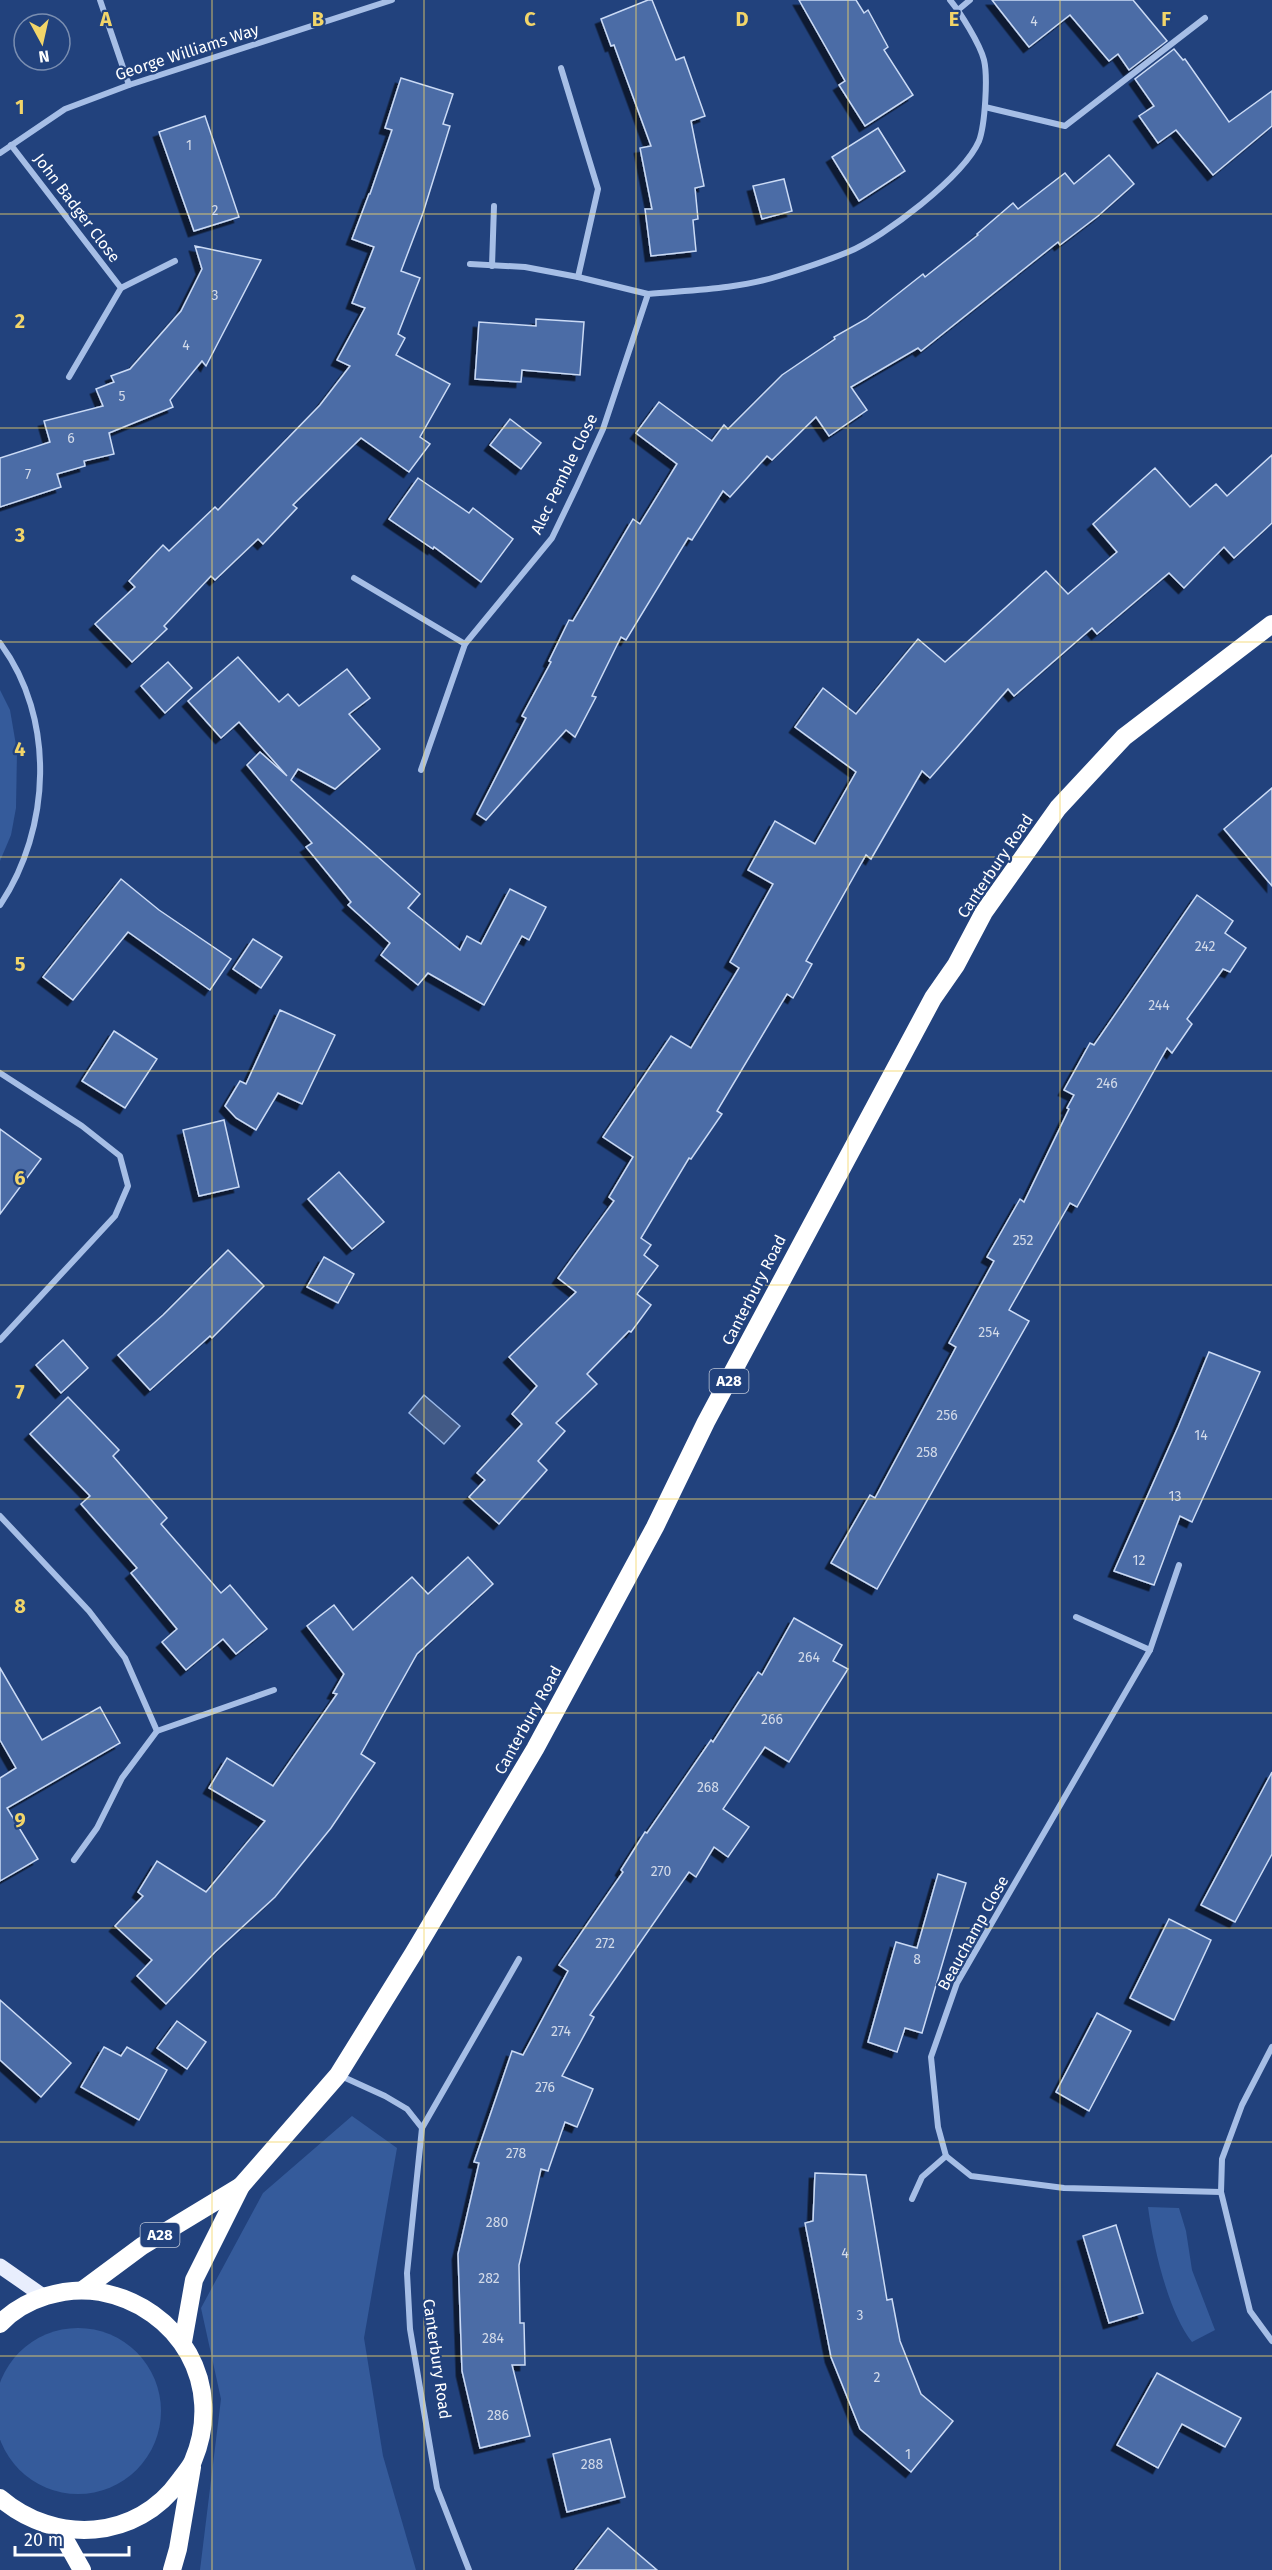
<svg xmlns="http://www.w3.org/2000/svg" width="1272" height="2570" viewBox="0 0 1272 2570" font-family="'Fira Sans',sans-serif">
  <defs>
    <filter id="shadow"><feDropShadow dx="-5.5" dy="5.5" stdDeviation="0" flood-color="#0009"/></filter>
  </defs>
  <rect width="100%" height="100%" fill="#22427d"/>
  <g fill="#355b9b">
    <polygon points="0,690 10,710 17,751 16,808 11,835 0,861"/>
    <polygon points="352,2116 397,2148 364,2338 383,2456 416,2570 200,2570 221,2399 201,2308 263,2193"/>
    <path d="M1148,2207L1179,2208L1186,2231L1192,2270L1215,2330L1192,2342C1168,2312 1153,2245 1148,2207Z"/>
    <circle cx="78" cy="2411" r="83"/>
  </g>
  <polygon fill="#425a86" stroke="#9ab8e7" stroke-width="1.5" points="424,1395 460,1426 444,1444 409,1413"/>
  <g fill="#4b6ca6" stroke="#cadaf5" stroke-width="1.5" filter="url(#shadow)">
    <polygon points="648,0 652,0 676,60 684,57 705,116 691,121 704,186 695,188 698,219 693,220 696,251 651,256 645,209 652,209 640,148 651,146 614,45 611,46 601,19"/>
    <polygon points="799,0 856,0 864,13 868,10 888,47 884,50 913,95 865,126 839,85 845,81"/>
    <polygon points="992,0 1133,0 1167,41 1129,70 1118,54 1109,61 1070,15 1029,47"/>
    <polygon points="1174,49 1183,60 1185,59 1229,122 1272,91 1272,126 1213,175 1176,130 1158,143 1139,116 1154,106 1135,79"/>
    <polygon points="401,78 453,94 443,124 450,126 423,213 401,271 420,278 398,334 405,338 396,355 450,384 420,437 430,444 409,472 361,438 293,505 297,508 263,544 258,539 215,580 211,576 164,626 167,629 132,662 95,624 135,587 129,581 163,545 169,551 215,507 218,510 320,405 350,366 337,360 365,308 352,303 374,247 352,239 369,194 370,194 392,130 385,128"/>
    <polygon points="205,116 239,217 194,231 159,132"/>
    <polygon points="878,128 905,171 859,201 832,157"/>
    <polygon points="1109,155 1134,184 1098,216 1060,245 1058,242 921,351 918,348 851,387 867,410 829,436 816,417 772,460 767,456 730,497 723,491 692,540 688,538 626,640 621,637 592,696 596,697 575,737 566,730 486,820 477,814 526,718 522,716 551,662 549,661 569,620 573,621 633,519 640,524 677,464 636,433 659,402 712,441 724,425 728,429 782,375 835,339 834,337 866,319 923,274 925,277 978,235 977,234 1013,203 1018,209 1065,173 1074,184"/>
    <polygon points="784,179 792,211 762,219 753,186"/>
    <polygon points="195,246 261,260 206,366 202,361 170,400 173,407 109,433 114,454 84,461 85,466 57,474 61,487 0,507 0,458 50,442 44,421 103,406 96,389 114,382 111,376 130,369 181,311 202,269"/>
    <polygon points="536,319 584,322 580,375 522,370 521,382 475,379 479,322 536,326"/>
    <polygon points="510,419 541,443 521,469 490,445"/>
    <polygon points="1272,455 1272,523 1234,558 1224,547 1184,588 1169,573 1097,634 1092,628 1014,696 1008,689 930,778 922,771 871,859 866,855 806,961 812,964 793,998 787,994 717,1111 722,1114 691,1159 689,1158 641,1238 651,1245 644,1255 658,1266 637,1294 651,1305 631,1332 629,1331 587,1374 597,1384 556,1423 565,1431 538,1461 547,1470 499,1524 469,1497 485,1480 477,1473 522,1424 512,1414 537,1386 509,1357 576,1292 558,1278 614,1201 609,1197 633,1157 603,1137 671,1036 691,1048 739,968 730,962 773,884 748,870 775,821 815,844 856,772 795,727 823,688 856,714 918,639 945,662 1046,571 1068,594 1117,552 1093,524 1155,468 1190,507 1216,484 1227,496"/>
    <polygon points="418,478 469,513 473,508 513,539 481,582 434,547 433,549 389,519"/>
    <polygon points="238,657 279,702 288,694 299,706 347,669 370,698 349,714 380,749 335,789 298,769 291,780 420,894 408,908 460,950 467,936 481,944 510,889 546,907 529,940 522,936 484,1005 428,973 418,985 381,955 390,943 348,905 351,902 306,847 312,843 247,765 260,752 287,776 239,722 221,738 188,701"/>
    <polygon points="168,662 192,688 165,713 141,686"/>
    <polygon points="1272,788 1272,886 1224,829"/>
    <polygon points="121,879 159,910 231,959 210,990 128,932 73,1000 43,977"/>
    <polygon points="1197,895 1233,921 1225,933 1246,948 1230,972 1223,969 1203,997 1187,1019 1192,1024 1172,1053 1167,1048 1077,1207 1070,1203 1009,1310 1029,1321 877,1589 831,1563 870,1495 875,1498 956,1347 949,1343 994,1261 987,1257 1020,1199 1024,1202 1069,1109 1067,1108 1074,1095 1064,1090 1090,1043 1094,1045"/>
    <polygon points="253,939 282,957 261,988 233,969"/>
    <polygon points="280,1010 335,1035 302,1104 278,1093 256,1130 236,1118 225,1106 240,1081 246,1084"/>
    <polygon points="114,1031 157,1059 125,1108 82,1081"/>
    <polygon points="224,1120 239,1187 199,1196 183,1130"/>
    <polygon points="0,1129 41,1159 0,1214"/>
    <polygon points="339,1172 384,1222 352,1249 308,1199"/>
    <polygon points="228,1250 264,1286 212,1338 210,1336 150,1390 118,1355 163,1315"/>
    <polygon points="324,1257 354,1274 338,1303 307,1287"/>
    <polygon points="63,1340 88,1368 61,1393 36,1365"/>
    <polygon points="1209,1352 1260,1372 1192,1522 1180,1516 1154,1585 1114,1571 1178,1427"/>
    <polygon points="68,1397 119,1450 113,1456 167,1518 161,1524 221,1593 230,1585 267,1629 236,1654 223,1639 186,1670 162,1642 177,1629 131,1573 137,1568 81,1504 90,1496 30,1434"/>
    <polygon points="468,1557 493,1584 417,1654 361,1754 375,1763 331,1828 275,1897 215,1952 166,2004 137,1976 152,1960 115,1926 143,1896 138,1892 157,1861 206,1892 265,1821 209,1788 227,1758 273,1786 337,1694 333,1693 344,1674 307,1626 334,1605 353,1630 412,1577 428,1594"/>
    <polygon points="794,1618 842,1645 833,1661 848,1669 789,1762 765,1747 723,1809 749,1827 728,1857 714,1847 696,1877 689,1872 590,2015 594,2017 562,2076 593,2089 577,2127 565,2122 548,2171 541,2169 519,2265 520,2323 524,2323 525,2365 512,2365 530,2436 480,2448 462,2371 458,2254 479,2163 474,2162 512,2051 523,2055 568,1971 559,1965 623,1872 621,1870 645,1832 647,1833 711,1740 713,1742 758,1672 762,1675"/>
    <polygon points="0,1668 42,1740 100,1707 120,1743 7,1808 38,1859 0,1881 0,1778 16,1768 0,1740"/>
    <polygon points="1272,1772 1272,1854 1235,1922 1201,1905"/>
    <polygon points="938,1874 966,1883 922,2033 905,2028 897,2052 868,2042 896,1942 917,1948"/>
    <polygon points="1169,1919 1211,1940 1174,2020 1130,1998"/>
    <polygon points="0,2000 71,2063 41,2097 0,2060"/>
    <polygon points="1097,2013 1131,2031 1089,2111 1056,2092"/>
    <polygon points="177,2021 206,2042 187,2069 157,2048"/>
    <polygon points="104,2047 121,2056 127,2047 167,2070 139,2120 81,2087"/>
    <polygon points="815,2173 866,2175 887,2300 892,2299 900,2341 921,2394 953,2421 911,2472 860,2429 831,2357 805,2223 813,2221"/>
    <polygon points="1116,2225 1143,2313 1109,2323 1083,2236"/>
    <polygon points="1157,2373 1241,2418 1225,2447 1182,2424 1158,2468 1117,2445"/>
    <polygon points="610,2439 625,2497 567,2512 553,2454"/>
    <polygon points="608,2528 657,2570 575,2570"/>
  </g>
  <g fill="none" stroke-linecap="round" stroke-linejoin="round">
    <g stroke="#a6bee6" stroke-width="6">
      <polyline points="100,0 129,85"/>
      <polyline points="958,10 970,0"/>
      <polyline points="561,68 598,189 578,277"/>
      <polyline points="985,107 1065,126 1205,18"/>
      <polyline points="11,145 121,288 69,377"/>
      <polyline points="0,153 65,109 129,85 392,0"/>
      <polyline points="470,264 525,267 578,277 648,294"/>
      <polyline points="492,266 494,206"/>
      <polyline points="121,288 175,261"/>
      <polyline points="354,578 465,644"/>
      <path d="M0,643C56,718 51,829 0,905"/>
      <path d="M421,770L465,644L552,538L577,486L603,429L648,294C690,290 738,289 779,276C802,269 826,261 848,252C884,237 963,177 979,141C985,125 988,77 984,60C980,44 960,12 950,0"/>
      <polyline points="0,1073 82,1126 120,1156 128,1186 115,1216 0,1340"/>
      <polyline points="0,1516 89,1611 125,1658 157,1731"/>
      <polyline points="1179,1565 1150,1650 957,1983 931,2057 938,2127 946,2156 971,2176 1064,2188 1221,2192"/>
      <polyline points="1076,1617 1150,1650"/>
      <polyline points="74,1860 97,1828 122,1778 157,1731 274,1690"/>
      <polyline points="1272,2047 1242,2105 1222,2159 1221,2192 1250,2311 1272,2341"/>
      <polyline points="341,2076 385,2096 407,2109 422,2128 407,2273 410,2329 437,2488 469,2570"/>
      <polyline points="422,2128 519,1959"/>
      <polyline points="912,2199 922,2177 946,2156"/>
    </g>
    <polyline stroke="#e8eefd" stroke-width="15" points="0,2266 43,2296"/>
    <g stroke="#fff" stroke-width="18">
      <polyline points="84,2289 142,2246 241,2186"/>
      <path d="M0,2324C24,2298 66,2286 100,2292C180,2307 225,2385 193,2461C190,2468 184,2474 180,2480C137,2541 55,2545 0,2498"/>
      <polyline points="183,2342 194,2280 241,2186 338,2075 413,1954 535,1749 655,1527 706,1422 933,998 956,965 984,912 1058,808 1124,737 1272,624"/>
      <polyline points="59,2529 82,2570"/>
      <polyline points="172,2570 178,2549 192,2467"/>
    </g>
  </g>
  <path fill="none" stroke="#f2d569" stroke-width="1.5" stroke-opacity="0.55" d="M212,0V2570M424,0V2570M636,0V2570M848,0V2570M1060,0V2570M0,214H1272M0,428H1272M0,642H1272M0,857H1272M0,1071H1272M0,1285H1272M0,1499H1272M0,1713H1272M0,1928H1272M0,2142H1272M0,2356H1272"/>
  <g text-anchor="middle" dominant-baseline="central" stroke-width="4.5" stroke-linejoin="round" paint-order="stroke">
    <g font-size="14" fill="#d2dae9">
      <text x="1034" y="21">4</text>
      <text x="189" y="145">1</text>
      <text x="215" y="210">2</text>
      <text x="215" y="295">3</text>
      <text x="186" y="345">4</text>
      <text x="122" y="396">5</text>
      <text x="71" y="438">6</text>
      <text x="28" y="474">7</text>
      <text x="1205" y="946">242</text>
      <text x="1159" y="1005">244</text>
      <text x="1107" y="1083">246</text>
      <text x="1023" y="1240">252</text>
      <text x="989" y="1332">254</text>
      <text x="947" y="1415">256</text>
      <text x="1201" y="1435">14</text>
      <text x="927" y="1452">258</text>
      <text x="1175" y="1496">13</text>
      <text x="1139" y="1560">12</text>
      <text x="809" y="1657">264</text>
      <text x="772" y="1719">266</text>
      <text x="708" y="1787">268</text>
      <text x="661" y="1871">270</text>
      <text x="605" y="1943">272</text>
      <text x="917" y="1959">8</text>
      <text x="561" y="2031">274</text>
      <text x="545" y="2087">276</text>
      <text x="516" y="2153">278</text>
      <text x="497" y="2222">280</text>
      <text x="845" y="2253">4</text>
      <text x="489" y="2278">282</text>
      <text x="860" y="2315">3</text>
      <text x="493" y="2338">284</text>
      <text x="877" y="2377">2</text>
      <text x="498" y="2415">286</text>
      <text x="908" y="2454">1</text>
      <text x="592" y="2464">288</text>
    </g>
    <g fill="#22427d" stroke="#bdc6d8" stroke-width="1.5">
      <rect x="709.5" y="1369" width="39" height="24" rx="4.5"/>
      <rect x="140.5" y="2223" width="39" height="24" rx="4.5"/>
    </g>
    <g font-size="15" font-weight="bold" fill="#fff">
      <text x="729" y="1381">A28</text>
      <text x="160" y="2235">A28</text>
    </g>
    <g font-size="16" fill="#fff" stroke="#22427d">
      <text transform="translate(187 52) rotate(-18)">George Williams Way</text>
      <text transform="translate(77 208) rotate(53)">John Badger Close</text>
      <text transform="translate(564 474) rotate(-64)">Alec Pemble Close</text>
      <text transform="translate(995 866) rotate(-56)">Canterbury Road</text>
      <text transform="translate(754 1290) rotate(-63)">Canterbury Road</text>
      <text transform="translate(528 1720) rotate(-61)">Canterbury Road</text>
      <text transform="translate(973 1933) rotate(-61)">Beauchamp Close</text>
      <text transform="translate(437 2359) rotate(82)">Canterbury Road</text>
    </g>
  </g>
  <g font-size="20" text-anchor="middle" font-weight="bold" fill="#f2d569" stroke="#22427d" stroke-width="4.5" stroke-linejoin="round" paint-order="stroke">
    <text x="106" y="26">A</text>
    <text x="318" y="26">B</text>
    <text x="530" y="26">C</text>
    <text x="742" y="26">D</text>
    <text x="954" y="26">E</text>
    <text x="1166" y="26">F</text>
    <text x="20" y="114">1</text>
    <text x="20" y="328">2</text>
    <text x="20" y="542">3</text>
    <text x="20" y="756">4</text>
    <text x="20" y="971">5</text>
    <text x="20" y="1185">6</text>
    <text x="20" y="1399">7</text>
    <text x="20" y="1613">8</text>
    <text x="20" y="1827">9</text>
  </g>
  <g transform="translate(42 42) rotate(172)"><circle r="28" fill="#22427d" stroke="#7a8eb1" stroke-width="1.5"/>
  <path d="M0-4.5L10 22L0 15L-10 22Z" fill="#f2d569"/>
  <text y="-9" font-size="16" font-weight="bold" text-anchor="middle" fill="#ffffff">N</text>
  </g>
  <path d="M15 2546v9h114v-9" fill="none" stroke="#ffffff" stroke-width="3"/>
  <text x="24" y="2546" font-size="18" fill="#ffffff" stroke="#22427d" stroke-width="4.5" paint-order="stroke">20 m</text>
</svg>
